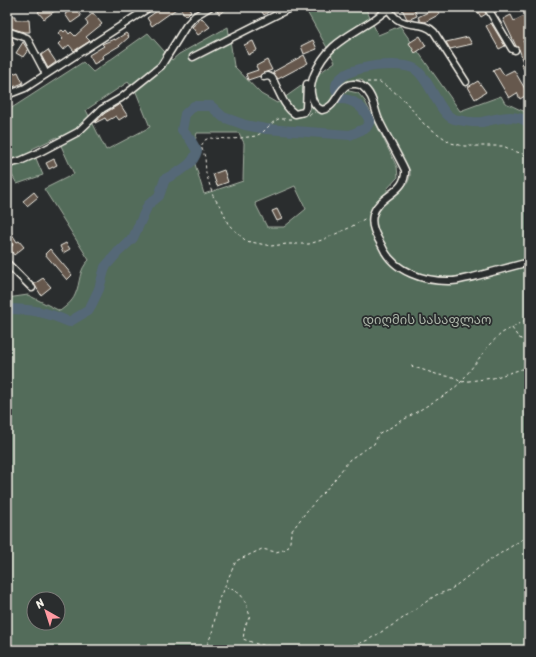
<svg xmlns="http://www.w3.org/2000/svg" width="536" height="657" viewBox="0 0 536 657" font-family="Sriracha,'Noto Sans Georgian',sans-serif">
  <rect width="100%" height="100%" fill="#2a2d2e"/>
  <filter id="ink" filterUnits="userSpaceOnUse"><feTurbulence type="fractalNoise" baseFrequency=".025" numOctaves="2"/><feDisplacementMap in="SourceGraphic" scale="8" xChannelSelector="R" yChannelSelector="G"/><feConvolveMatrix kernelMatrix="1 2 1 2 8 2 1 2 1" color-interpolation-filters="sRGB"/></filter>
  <g filter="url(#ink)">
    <path fill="#536c5a" stroke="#a4aea1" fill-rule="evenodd" d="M313,7H365L378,35L400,26L460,111L501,96L505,103C512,105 522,112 529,112V650H7V298L28,295L60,311C65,307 72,302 75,295C81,282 78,270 89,260L44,189L74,174L57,137L32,149L43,175L17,184L12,175L7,177V111L83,62L93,72L148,33L172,60L179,54L228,27L234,66L261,94L277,103L335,62L306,10ZM361,79C376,93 374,98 381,116C389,135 400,153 410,171C412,185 397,193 388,201L387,189L398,177L397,167L365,101L358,93L340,89C344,81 352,80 361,79ZM128,82L136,92L150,127L106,150L86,110ZM197,133H239L244,143L243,181L204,194L192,154ZM295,186L306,209L284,227H267L255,203ZM34,599H58V623H34Z"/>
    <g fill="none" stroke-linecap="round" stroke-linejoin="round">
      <path stroke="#546777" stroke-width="10" d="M7,309C31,309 47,312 69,322L89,310L99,289L105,267L118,252L133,238L148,205L159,196L165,179C178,172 193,166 197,151L190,139L182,130L185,114L194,106H211L223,117L245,125L266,129L350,135L366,128L370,121C364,109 355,99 341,99C315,67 399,59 415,69C430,79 439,114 454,119C462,121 473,123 482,122C493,120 506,115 518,118C522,118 526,121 529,123"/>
    </g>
    <g fill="#66584d" stroke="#f4f1e8">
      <polygon points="44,7 60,7 44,19 38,12"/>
      <polygon points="75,7 81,16 71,23 65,14"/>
      <polygon points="155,7 188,7 191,11 186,16 179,7 152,26 147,18 157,11"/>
      <polygon points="215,7 230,7 219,14"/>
      <polygon points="259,7 275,7 264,15"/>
      <polygon points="401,7 413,7 417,16 410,19 407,19"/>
      <polygon points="479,7 483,7 486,14 481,17 476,9"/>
      <polygon points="436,8 440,14 425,22 420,21 418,17"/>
      <polygon points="93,13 102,24 86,37 90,41 74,51 69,45 63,50 58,44 63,39 58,33 62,30 64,32 66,30 69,34 71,32 75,36 88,24 85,20"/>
      <polygon points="511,15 514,21 524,16 529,27 529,38 523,41 529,53 529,79 521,64 523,62 521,57 522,57 519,49 516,46 503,19"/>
      <polygon points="7,16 15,16 15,20 29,20 30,32 24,32 7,27"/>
      <polygon points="202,18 210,27 198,35 192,27"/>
      <polygon points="491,23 505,46 499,49 486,26"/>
      <polygon points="126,33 129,37 119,46 102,56 103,59 94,64 89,55 104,46 102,44 114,39 115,40"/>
      <polygon points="8,36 12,38 14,45 7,47 7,37"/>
      <polygon points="420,36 426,46 415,53 409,43"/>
      <polygon points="468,37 472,44 450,49 446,42"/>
      <polygon points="313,40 317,49 304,54 301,46"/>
      <polygon points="253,41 257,50 248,55 244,45"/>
      <polygon points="23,42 28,50 23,57 16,53"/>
      <polygon points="48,50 56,62 48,68 41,55"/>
      <polygon points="304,55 308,63 278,79 273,72"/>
      <polygon points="267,60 272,70 263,73 260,76 248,80 246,74 258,70 256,66"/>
      <polygon points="499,67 504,75 514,70 528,94 520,99 517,93 509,98 493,71"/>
      <polygon points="18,72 23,83 13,87 8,76"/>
      <polygon points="478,81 486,92 475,99 468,87"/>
      <polygon points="120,104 127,115 119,120 116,116 107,121 105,118 95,123 95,122 105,113"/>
      <polygon points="54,159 57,165 49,169 46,163"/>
      <polygon points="224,170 228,182 217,186 213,174"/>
      <polygon points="34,192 38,197 27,206 23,201"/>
      <polygon points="277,209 282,219 277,221 272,211"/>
      <polygon points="10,231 17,242 19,241 24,247 14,255 9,248 13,245 7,236 7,234"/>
      <polygon points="66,243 70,249 63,253 60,246"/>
      <polygon points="50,249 72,275 67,280 45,254"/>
      <polygon points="43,278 51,287 41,295 34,284"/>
    </g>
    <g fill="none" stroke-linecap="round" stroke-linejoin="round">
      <defs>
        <g id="minor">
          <path d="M392,7C385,11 379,16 372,21C347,37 326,45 314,75C312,81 310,87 311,93C312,101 315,107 322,110C336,108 337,90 348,85C352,83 360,84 363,87C374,95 374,109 379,120C387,137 397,153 405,170C407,193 378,195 373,215C370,226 377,237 382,246C393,272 425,282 452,281C458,281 466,278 473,277C492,272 510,267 529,262"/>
          <polyline points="487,7 512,49 515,50"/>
          <path d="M388,9C391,13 394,17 397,19C410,28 423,21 434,32L466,82"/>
          <polyline points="7,31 27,38 46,74"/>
          <polyline points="193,57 292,7"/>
          <path d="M264,77L268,76L272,78C279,90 283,106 295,114L304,112L306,108L307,84"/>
          <polyline points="7,95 25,88 150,7"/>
          <polyline points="7,164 20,161 38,153 78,132 102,109 121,98 161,66 186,26 195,16 210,7"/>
          <polyline points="7,263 32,288"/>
        </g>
      </defs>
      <use href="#minor" stroke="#f4f1e8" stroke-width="9"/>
      <g stroke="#f4f1e8" stroke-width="1" stroke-dasharray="3 3" stroke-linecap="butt">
        <polyline points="527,7 529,11"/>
        <polyline points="367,82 380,82 392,90 404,100 424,124 451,143 464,146 503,146 514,151 526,155 529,154"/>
        <polyline points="309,115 315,112"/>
        <polyline points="291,119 278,119 271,124 263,132 256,136 233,139 209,138 205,140 201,146 205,157 206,173 213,196 222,209 228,224 246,241 271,246 287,244 309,244 322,240 349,228 366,218"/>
        <polyline points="512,328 518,337 529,344"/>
        <polyline points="411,366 439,375 453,377 461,382 493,378 522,369 529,363"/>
        <path d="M225,587C244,592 244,599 250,616L245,626L243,639L257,644L289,650"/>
        <polyline points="205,650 212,633 219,599 236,561 262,549 276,552 287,549 290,542 291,532 306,512 332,483 350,459 374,444 378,435 450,392 461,382 490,344 502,333 529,318"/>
        <polyline points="330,650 358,644 368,640 396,623 436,595 450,590 484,564 529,535"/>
      </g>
      <use href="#minor" stroke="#2a2d2e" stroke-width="6"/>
    </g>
  </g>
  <g text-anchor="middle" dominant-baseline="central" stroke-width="3.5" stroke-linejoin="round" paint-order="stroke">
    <g font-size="13" fill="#acb5a8" stroke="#2a2d2e">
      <text x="427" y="319">დიღმის სასაფლაო</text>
    </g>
  </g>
  <rect width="536" height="657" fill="none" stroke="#2a2d2e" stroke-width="24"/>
  <rect x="12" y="12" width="512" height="633" fill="none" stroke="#f4f1e8" stroke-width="1.5" filter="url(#ink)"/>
  <g transform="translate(46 611) rotate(321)"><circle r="19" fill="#2a2d2e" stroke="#7b7b78"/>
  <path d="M0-3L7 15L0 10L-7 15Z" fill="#ff9aa2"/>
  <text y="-6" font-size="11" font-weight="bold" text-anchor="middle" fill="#f4f1e8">N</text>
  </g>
</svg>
